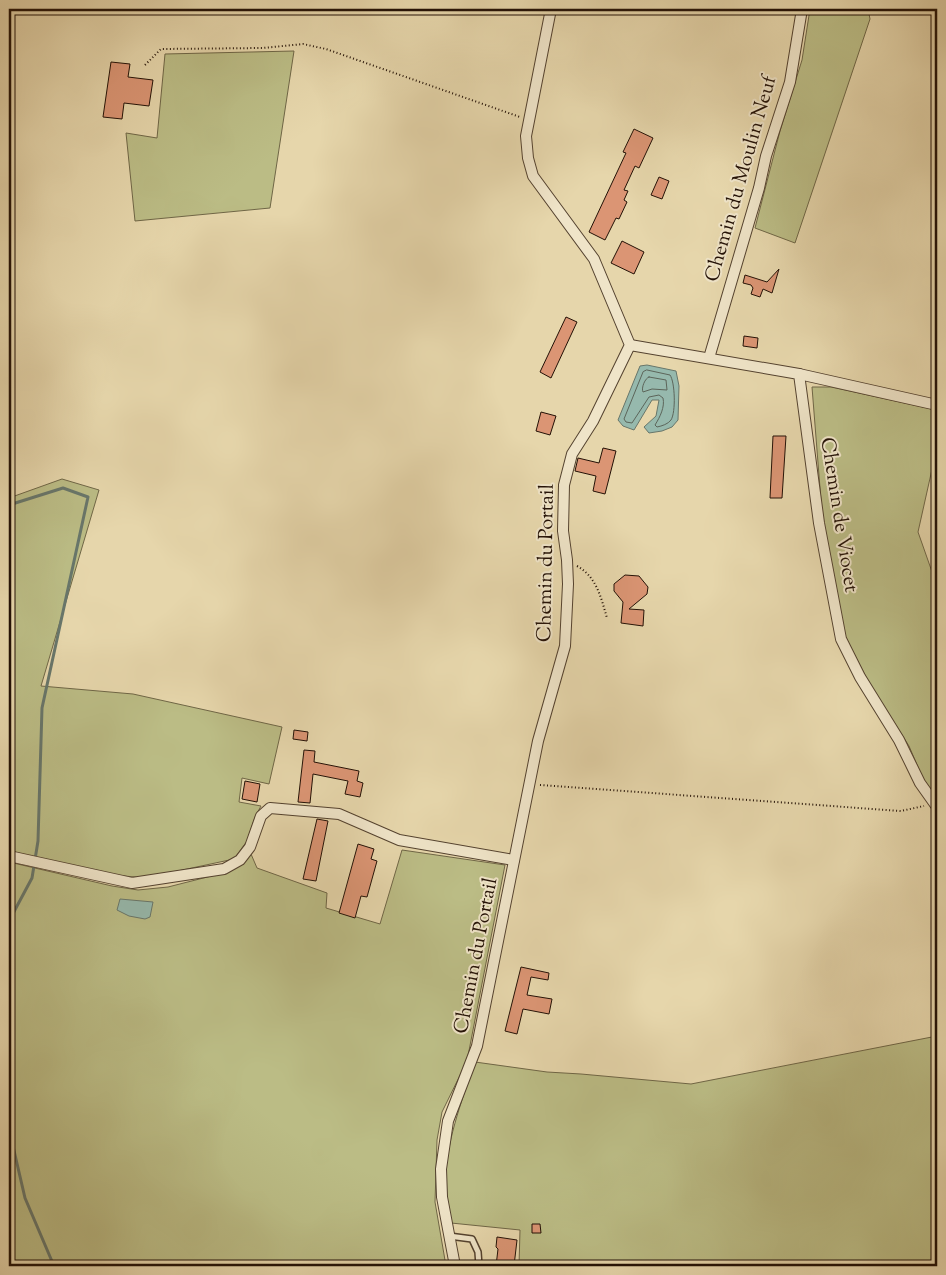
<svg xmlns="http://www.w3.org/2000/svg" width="946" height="1275" viewBox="0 0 946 1275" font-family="'Sorts Mill Goudy',serif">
  <rect width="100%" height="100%" fill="#e6d6ab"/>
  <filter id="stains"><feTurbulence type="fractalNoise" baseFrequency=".004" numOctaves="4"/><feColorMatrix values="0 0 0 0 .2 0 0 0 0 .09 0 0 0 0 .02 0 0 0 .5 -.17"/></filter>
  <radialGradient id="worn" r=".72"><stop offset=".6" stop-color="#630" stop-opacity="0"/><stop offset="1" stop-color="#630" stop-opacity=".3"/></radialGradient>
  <g fill="#bbbc85" stroke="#6f6646">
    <polygon points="810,9 868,9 870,19 795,243 755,228 780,131 802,60"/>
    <polygon points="294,51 270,208 135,221 126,133 157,138 165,54"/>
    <polygon points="812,387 831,387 937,410 937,447 918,532 937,586 937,798 926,786 909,746 868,681 845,636 823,526"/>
    <polygon points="62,479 99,490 41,686 133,694 282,727 269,784 242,778 239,802 261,806 255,817 247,841 234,859 145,878 114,875 9,851 9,498"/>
    <polygon points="402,850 505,865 467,1061 442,1112 437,1140 435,1202 446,1266 9,1266 9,862 112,886 138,890 168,887 231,871 251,854 257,868 327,893 326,908 380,924"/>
    <path d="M937,1036V1266H519L520,1230L451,1223C449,1212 445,1199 445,1188C445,1144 461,1103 475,1062L547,1072L581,1074L691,1084Z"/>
  </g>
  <g fill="#96b9ad" stroke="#68766a">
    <polygon points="647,365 676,371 679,386 678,420 672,427 662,431 649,433 644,427 656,416 659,400 652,400 634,430 623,426 618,420 640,366"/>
    <polygon points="120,899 153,902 150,917 145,919 129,916 117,910"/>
  </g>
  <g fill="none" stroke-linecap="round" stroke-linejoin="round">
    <g stroke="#5c655a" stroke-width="1">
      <path d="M647,370L670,375C675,382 676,412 671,420C668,424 662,426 657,427L655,425C660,417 665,407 663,398L659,395L649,397L632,423L626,422L624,419L643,372Z"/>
      <path d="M649,377L666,380L667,390L652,389L643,392C641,388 645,378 649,377Z"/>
    </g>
    <g stroke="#68766a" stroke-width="3">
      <polyline points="9,505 63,488 88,497 42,708 38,841 32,878 9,921"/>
      <polyline points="9,1129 25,1198 54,1266"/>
    </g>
  </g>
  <g fill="#db9574" stroke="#231106">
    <polygon points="111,62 130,64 128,77 153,80 149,106 124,103 122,119 103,117"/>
    <polygon points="634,129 653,138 639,168 635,166 624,190 628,191 624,200 627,202 619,219 616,218 605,240 589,232 626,153 623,152"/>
    <polygon points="659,177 669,181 662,199 651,195"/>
    <polygon points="622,241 644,252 634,274 611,263"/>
    <polygon points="779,269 772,293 763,289 760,297 751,294 753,288 751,285 743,283 745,275 767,282"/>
    <polygon points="566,317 577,322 551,378 540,372"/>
    <polygon points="744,336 758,338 757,348 743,346"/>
    <polygon points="541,412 556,416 550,435 536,431"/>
    <polygon points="773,436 786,436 782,498 770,498"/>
    <polygon points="603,448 616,451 605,494 593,491 596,476 575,471 578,458 599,463"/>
    <polygon points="625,575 639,576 648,587 647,594 629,609 644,610 643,626 621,623 623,602 614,591 614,584"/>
    <polygon points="294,730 308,732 307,741 293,739"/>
    <polygon points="304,750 315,751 314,762 359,771 357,781 363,783 360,797 345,794 348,781 313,774 310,803 298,802"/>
    <polygon points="245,781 260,784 257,802 242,799"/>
    <polygon points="317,819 328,821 316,881 303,879"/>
    <polygon points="358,844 374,849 371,859 377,861 367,897 361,896 355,918 339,913"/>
    <polygon points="521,967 549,973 548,980 531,977 527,995 552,999 549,1014 523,1009 517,1034 505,1031"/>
    <polygon points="532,1224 540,1224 541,1233 532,1233"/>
    <polygon points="497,1237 517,1240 514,1266 496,1266 498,1249 496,1247"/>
  </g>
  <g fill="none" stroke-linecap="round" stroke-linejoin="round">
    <defs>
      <polyline id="service" points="449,1236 472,1239 478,1252 479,1266"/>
      <g id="minor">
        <polyline points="630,345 799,374 819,523 841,639 860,677 899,740 920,783 937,807"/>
        <polyline points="709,358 759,188 766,156 790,82 802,9"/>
        <polyline points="799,374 937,405"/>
        <polyline points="9,856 132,883 224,869 240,860 250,847 261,816 270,808 339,814 399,840 514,860"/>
        <polyline points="455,1266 442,1197 441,1169 448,1121 477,1046 538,741 565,646 568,584 567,560 563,531 564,485 572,454 593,421 630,345 594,259 533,176 528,158 526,136 551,9"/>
      </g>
    </defs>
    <use href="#service" stroke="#54422f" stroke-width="8"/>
    <use href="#minor" stroke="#54422f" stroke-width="12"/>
    <g stroke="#231106" stroke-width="2" stroke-dasharray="1 2.5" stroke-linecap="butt">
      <polyline points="145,65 161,49 263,48 303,44 326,49 520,117"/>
      <path d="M577,566C597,577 601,598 607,618"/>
      <polyline points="540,785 901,811 924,806"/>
    </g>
    <use href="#service" stroke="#efe4c8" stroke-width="5"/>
    <use href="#minor" stroke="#efe4c8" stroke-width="10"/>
  </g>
  <g text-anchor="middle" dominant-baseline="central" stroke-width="4" stroke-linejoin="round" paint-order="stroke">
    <g font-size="20" fill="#231106" stroke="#efe4c8">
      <text transform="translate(742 179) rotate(-74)">Chemin du Moulin Neuf</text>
      <text transform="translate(838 515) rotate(81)">Chemin de Viocet</text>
      <text transform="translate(547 563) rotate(-89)">Chemin du Portail</text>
      <text transform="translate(477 956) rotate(-79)">Chemin du Portail</text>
    </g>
  </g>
  <rect width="946" height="1275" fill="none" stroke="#e6d6ab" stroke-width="30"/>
  <rect x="10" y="10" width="926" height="1255" fill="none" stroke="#231106" stroke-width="2.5"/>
  <rect x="15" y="15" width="916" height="1245" fill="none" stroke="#231106"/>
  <rect width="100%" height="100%" filter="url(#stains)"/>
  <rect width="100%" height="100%" fill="url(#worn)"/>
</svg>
